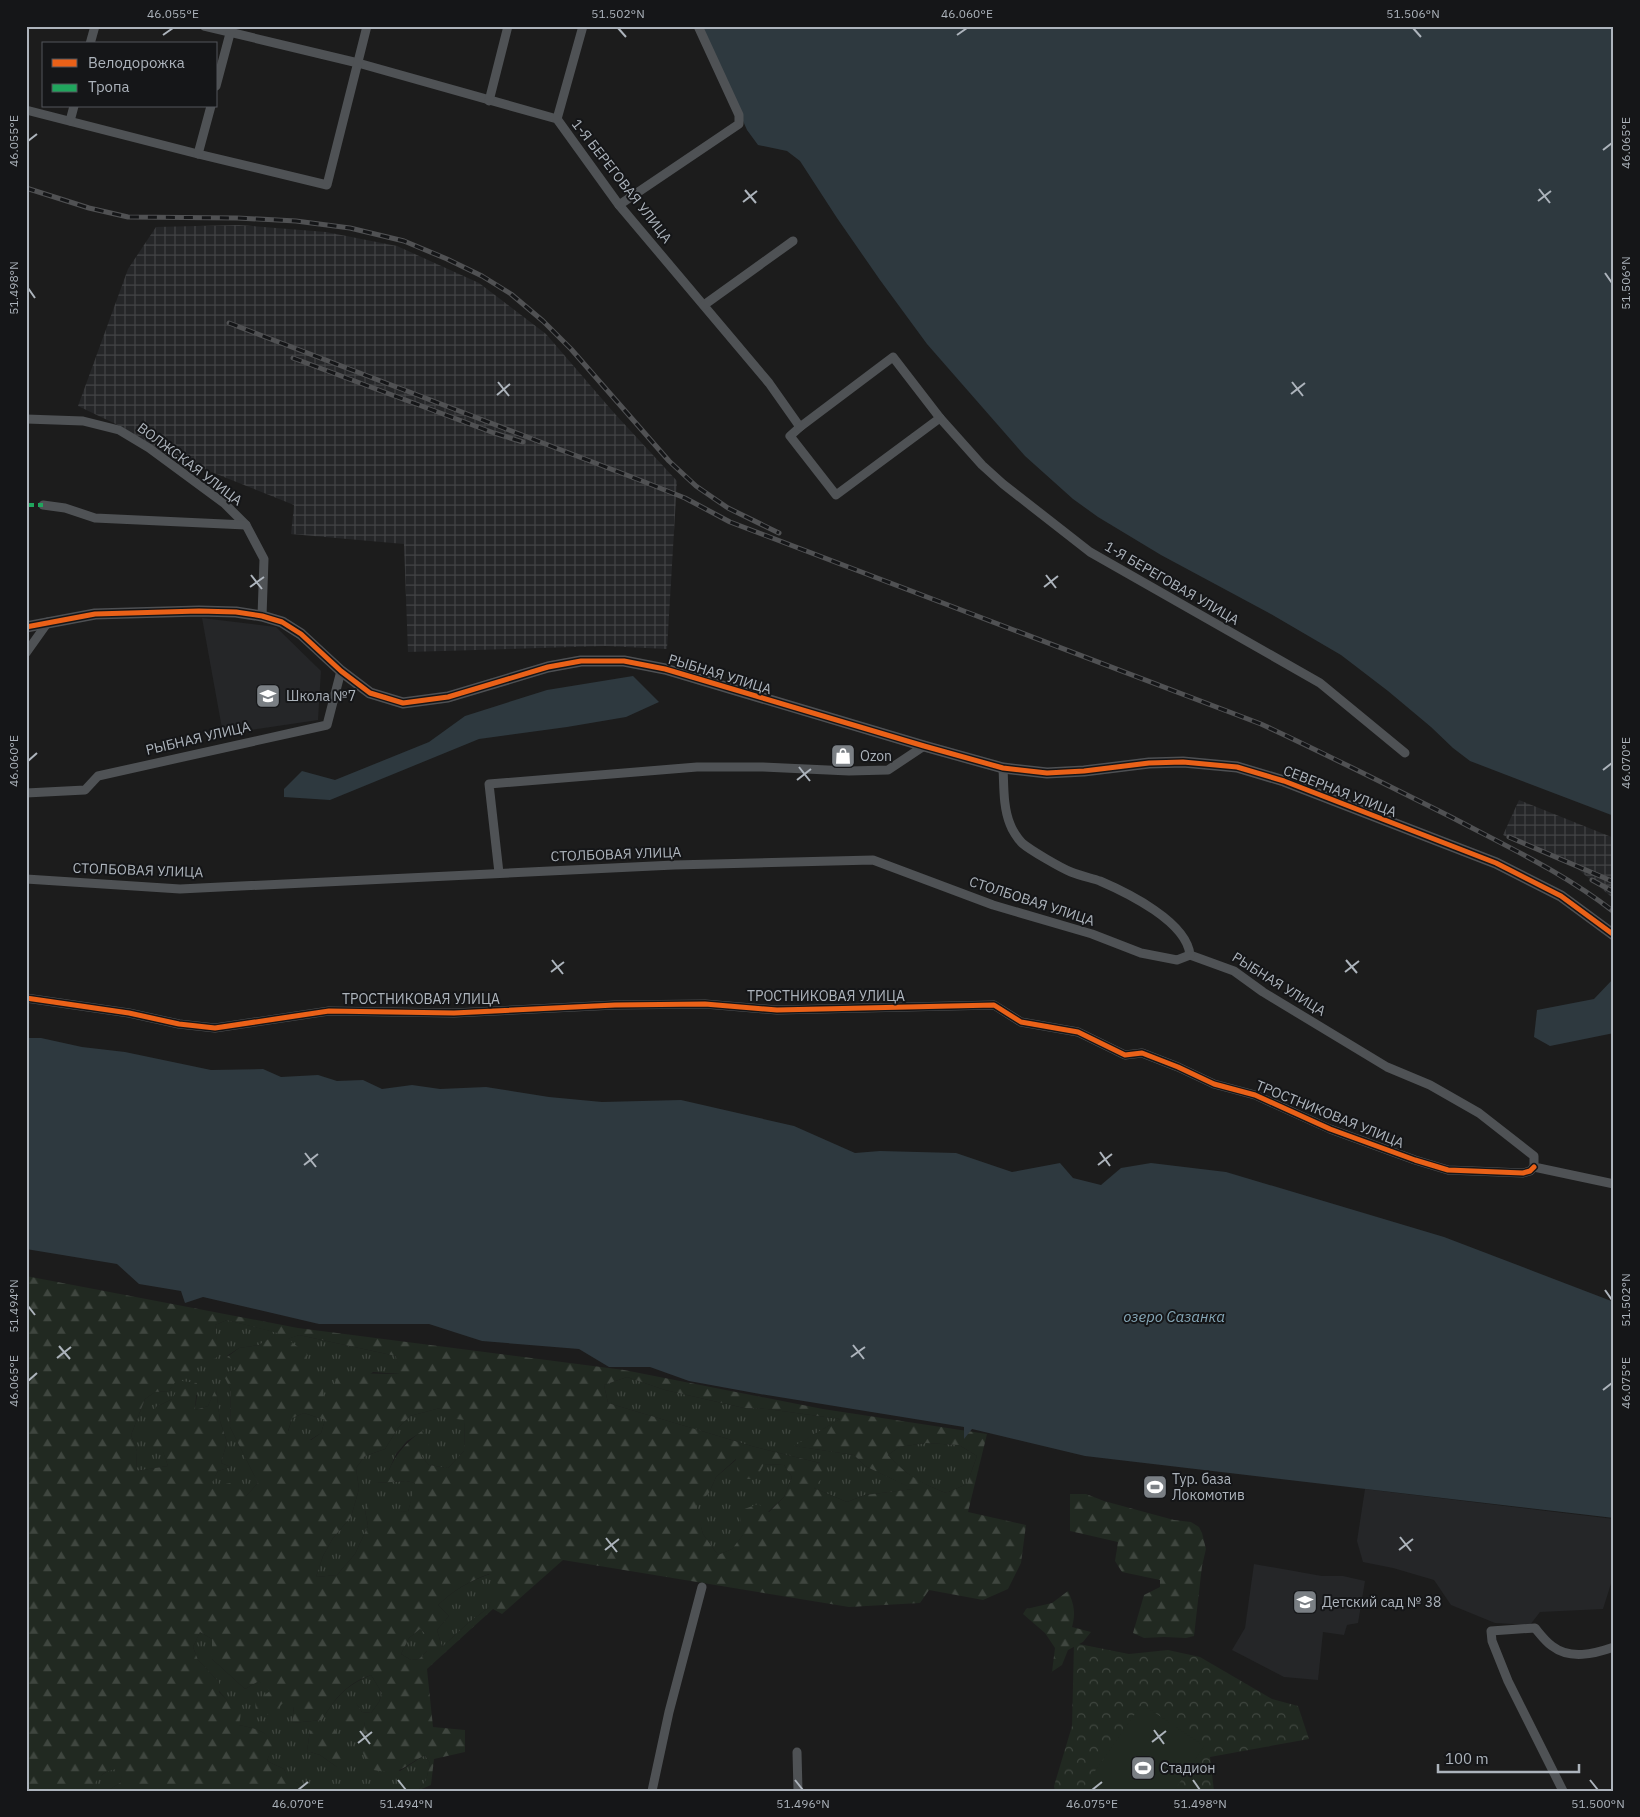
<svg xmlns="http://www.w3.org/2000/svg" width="1640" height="1817" viewBox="0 0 1640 1817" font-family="'IBM Plex Sans',sans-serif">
  <defs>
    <pattern id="industrial-grid" width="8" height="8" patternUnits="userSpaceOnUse" patternTransform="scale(1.25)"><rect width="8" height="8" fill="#252628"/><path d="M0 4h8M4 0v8" fill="none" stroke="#424345"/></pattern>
    <pattern id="grass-tufts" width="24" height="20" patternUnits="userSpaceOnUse" patternTransform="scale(1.25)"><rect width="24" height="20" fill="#212921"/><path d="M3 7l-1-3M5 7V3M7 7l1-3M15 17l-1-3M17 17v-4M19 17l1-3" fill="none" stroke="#3f463f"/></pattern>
    <pattern id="forest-firs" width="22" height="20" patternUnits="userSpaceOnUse" patternTransform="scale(1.25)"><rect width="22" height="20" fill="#212921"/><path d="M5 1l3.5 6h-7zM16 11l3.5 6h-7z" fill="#3f463f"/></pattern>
    <pattern id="park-crowns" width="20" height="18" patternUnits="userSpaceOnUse" patternTransform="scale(1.25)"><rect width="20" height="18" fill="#212921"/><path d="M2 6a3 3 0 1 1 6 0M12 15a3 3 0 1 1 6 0" fill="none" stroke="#3f463f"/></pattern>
  </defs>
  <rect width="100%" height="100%" fill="#1c1c1c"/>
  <g fill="#252628">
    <polygon points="202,618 276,627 321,671 318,720 223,734"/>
    <polygon points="1365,1489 1614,1519 1614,1574 1603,1609 1540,1612 1530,1625 1495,1623 1451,1605 1434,1580 1393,1568 1363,1562 1357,1541"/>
    <polygon points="1254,1564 1322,1576 1343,1576 1365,1581 1358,1623 1347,1625 1344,1635 1323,1632 1318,1680 1284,1677 1232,1650 1245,1628"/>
  </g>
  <g fill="url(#industrial-grid)">
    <polygon points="239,225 326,232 397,246 479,283 546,334 615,414 677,481 667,649 605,646 408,652 404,544 291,534 294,505 156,450 124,428 78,406 128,269 156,227"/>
    <polygon points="1519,800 1614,838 1614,899 1574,866 1503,835"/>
  </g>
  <g fill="url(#grass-tufts)" fill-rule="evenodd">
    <polygon points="227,1320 279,1333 259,1345 239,1348 227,1356 241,1363 237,1369 224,1374 231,1390 230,1427 258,1483 246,1496 208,1488 218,1471 231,1467 221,1463 227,1442 220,1421 216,1389 208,1406 195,1410 197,1395 172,1399 156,1407 163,1451 168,1466 136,1471 137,1451 131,1435 145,1399 155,1392 169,1391 177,1378 218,1356 215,1325"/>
    <polygon points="299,1335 396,1356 401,1374 373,1372 323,1410 323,1384 297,1373 287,1339"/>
    <polygon points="627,1377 665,1390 744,1408 767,1409 840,1419 795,1446 854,1455 865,1466 914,1489 865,1495 847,1502 814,1488 820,1463 755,1447 608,1403 604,1385"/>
    <polygon points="440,1408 465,1420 464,1451 448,1468 429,1465 421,1456 423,1431 407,1441 396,1454 389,1470 376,1483 406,1481 416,1483 408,1512 365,1510 368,1526 355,1554 337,1575 316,1577 323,1556 333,1538 351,1517 359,1489 356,1468 365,1456 385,1449 398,1428 410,1416"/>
    <polygon points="304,1413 325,1420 321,1433 310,1440 288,1432 292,1418"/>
    <path d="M926,1443L959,1445L977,1456L967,1484L946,1493C920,1483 907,1476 888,1455L899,1447Z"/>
    <polygon points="737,1459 763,1464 784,1465 792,1477 784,1497 743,1535 732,1549 718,1555 703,1534 695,1506 709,1493 716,1477"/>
    <path d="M490,1574L499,1585L488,1608L467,1624L442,1647L437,1630L449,1616L438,1605C454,1590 469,1581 490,1574Z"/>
    <polygon points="420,1629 426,1634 427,1651 419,1659 411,1660 401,1654 409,1638"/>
    <path d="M200,1632L212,1639V1659L245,1689L259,1681L294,1706L292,1723L322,1720C335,1698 346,1685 371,1675L382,1693L379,1702L371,1713L362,1712L356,1703L365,1722L360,1745L400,1771L425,1755L430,1763L426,1781L417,1791H306L298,1783L288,1779L284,1769L267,1761L273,1743C265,1730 254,1728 239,1725L228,1701L219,1691V1682L198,1660L193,1647ZM310,1731L337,1767L320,1755L307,1751Z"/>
    <polygon points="111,1769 124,1769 120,1783 107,1791 90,1791 97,1778"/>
  </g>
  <g fill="url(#forest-firs)" fill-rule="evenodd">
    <path d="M26,1276L298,1328L624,1370L823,1409L987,1434L968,1512L1026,1525L1021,1563L1008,1589L983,1600L929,1590L920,1603L849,1607L563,1560L502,1614L493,1609L427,1669L433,1727L465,1730V1752L434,1759L431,1785L417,1791L426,1781L430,1763L425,1755C399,1769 401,1776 369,1769L360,1745L365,1722H344L345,1714L356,1703L362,1712L371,1713L379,1702L382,1693L371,1675C346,1684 335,1698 322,1720L292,1723L294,1707L285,1701L271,1715L256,1712L255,1702L270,1691L259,1681L245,1689L212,1659V1639L200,1632L193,1647L198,1660L219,1682V1692L241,1713L239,1725C254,1728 265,1730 274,1743L267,1761L284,1769L288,1778L298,1783L306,1791H107L120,1783L123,1769C105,1769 99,1775 90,1791H26ZM227,1320L278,1333L259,1345L239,1348L227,1357L240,1363L237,1369L223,1374L231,1390L230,1427L258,1483L246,1496L234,1482L209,1488L218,1471L231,1467L221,1463L227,1442L220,1421L216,1388L208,1406L195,1410L197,1383L182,1381L172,1399L156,1407L149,1423L150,1448L163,1452L168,1466L136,1471L137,1451L131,1435L145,1399L155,1392L169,1391L178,1378L219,1356L215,1325ZM299,1335L396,1356L400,1374L339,1373L324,1409L323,1384L318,1372L298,1373L308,1355L288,1339ZM627,1377L665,1390L744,1408L767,1409L840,1419L794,1446L854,1455L865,1466L913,1489L865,1495L847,1502L814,1488L825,1474L820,1463L755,1447L608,1403L604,1385ZM440,1408L448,1418L465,1420L464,1451L448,1468L429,1465L421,1456L429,1444L423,1430C407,1442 397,1452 389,1470L381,1471L376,1483L406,1481L415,1483L408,1512L388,1510L372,1499L365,1510L368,1526L355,1554L337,1575L316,1577L323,1556L333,1538L351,1517L359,1489L356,1468L365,1456L385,1449L398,1428L410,1416ZM304,1413L325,1420L321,1433L311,1440L288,1431L292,1418ZM926,1443L959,1445L977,1456L967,1484L946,1493C921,1483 906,1475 888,1455L899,1447ZM736,1459L739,1479H756L764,1464L784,1465L792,1477L784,1497L769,1512L758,1504L739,1511L743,1535L732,1549L718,1555L703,1534L696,1506L709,1493L716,1477ZM489,1574L498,1584L488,1608L467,1624L442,1647L437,1630L449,1616L438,1605C454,1590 469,1581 489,1574ZM420,1629L426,1634L422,1643L427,1651L419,1659L411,1660L401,1654L409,1638Z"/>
    <polygon points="1070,1494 1086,1494 1104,1501 1174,1520 1191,1522 1199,1527 1202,1533 1206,1549 1202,1566 1194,1636 1186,1638 1164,1637 1144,1638 1133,1633 1144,1595 1160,1587 1160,1580 1122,1572 1115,1561 1118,1542 1070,1531"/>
    <path d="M1068,1591C1074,1604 1076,1613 1072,1627L1091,1632L1083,1642L1068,1650L1062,1665L1050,1673L1052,1672L1055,1648L1045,1633L1023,1614L1026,1609L1052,1603Z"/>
    <polygon points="334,1728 347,1750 337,1767 320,1755 307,1751 310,1731"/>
  </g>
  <polygon fill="url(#park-crowns)" points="1074,1643 1129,1654 1168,1650 1200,1657 1272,1699 1298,1706 1309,1739 1210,1757 1214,1791 1055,1791 1054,1786 1072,1726"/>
  <polygon fill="#212921" points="1142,1704 1204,1746 1174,1791 1081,1791"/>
  <g fill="#2e393f">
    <polygon points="701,26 1614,26 1614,816 1470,761 1453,748 1431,727 1388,691 1341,655 1269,613 1161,555 1098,517 1073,499 1025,456 927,344 880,280 837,218 800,161 787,151 758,145 747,130"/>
    <polygon points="633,676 659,702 626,717 567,727 479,739 330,800 284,797 284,789 302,771 335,780 429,742 465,716 547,690"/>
    <polygon points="1614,978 1614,1033 1550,1046 1534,1037 1537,1010 1594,999"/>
    <polygon points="26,1038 41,1038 82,1047 125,1052 211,1070 263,1069 281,1077 318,1075 337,1081 363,1080 382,1089 412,1085 440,1089 486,1087 549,1097 602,1102 681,1100 794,1126 855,1153 880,1151 956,1153 1012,1172 1060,1163 1073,1178 1101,1185 1121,1168 1151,1163 1226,1172 1444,1237 1614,1302 1614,1518 1085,1456 972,1429 964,1439 964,1427 760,1394 689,1381 650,1367 609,1367 579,1349 482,1341 429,1324 319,1324 203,1297 185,1303 181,1291 139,1284 117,1264 26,1249"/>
  </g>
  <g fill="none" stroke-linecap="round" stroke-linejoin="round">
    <g stroke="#4f5255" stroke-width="9">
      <polyline points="204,26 358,63 557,119 619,205 769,383 800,427 790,436 836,495 940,418"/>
      <polyline points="90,44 95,26"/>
      <polyline points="216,86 232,26"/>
      <polyline points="489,101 508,26"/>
      <polyline points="26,110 198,154 327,185 367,26"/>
      <polyline points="557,119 583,26"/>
      <polyline points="70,121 74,106"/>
      <polyline points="198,154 211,106"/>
      <polyline points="619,205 739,124 739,115 698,26"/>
      <polyline points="704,305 793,241"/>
      <polyline points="26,419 83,421 119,430 149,448 225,504 246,525 264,559 262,616"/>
      <polyline points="800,427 893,357 940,418 982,465 1003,484 1090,552 1320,683 1405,753"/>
      <polyline points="43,505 65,508 95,518 246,525"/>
      <polyline points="26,653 48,622"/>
      <path d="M1003,768C1004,786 1003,807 1010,824C1012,830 1018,839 1022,843C1030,850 1061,868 1071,872C1081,876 1091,878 1100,881C1128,893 1187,922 1190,955L1234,971L1263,992L1387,1067L1430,1085L1479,1113L1534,1156V1167L1614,1184"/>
      <polyline points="26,793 85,790 98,776 327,725 341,671"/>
      <polyline points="499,873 489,784 697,767 763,767 849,771 888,770 924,746"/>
      <polyline points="26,879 180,889 674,865 873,860 993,905 1092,934 1141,953 1177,960 1190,955"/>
      <polyline points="26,998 129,1013 179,1024 215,1028 329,1011 454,1013 615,1005 705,1004 777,1010 994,1005 1021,1022 1078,1032 1125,1055 1142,1053 1178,1067 1214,1084 1255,1095 1330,1129 1415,1160 1448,1170 1523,1173 1530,1171 1534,1167"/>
      <polyline points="797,1752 798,1791"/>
      <polyline points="652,1791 669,1712 702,1587"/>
      <path d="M1563,1791L1508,1681L1492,1641L1491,1631L1535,1628C1540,1634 1546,1642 1552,1646C1570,1660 1594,1654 1614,1647"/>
    </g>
    <polyline stroke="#4e5053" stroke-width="11" points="26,627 95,614 199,611 236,612 262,616 282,622 301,634 341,671 370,693 403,703 448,697 548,667 581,661 624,661 665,669 924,746 1003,768 1047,773 1084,771 1149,763 1183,762 1237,767 1284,781 1496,863 1561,896 1614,935"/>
    <defs>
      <g id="rail">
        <polyline points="26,188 89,208 128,217 237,218 296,221 350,228 404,241 447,259 482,276 511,294 543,321 571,349 669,461 696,486 728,508 779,533"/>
        <path d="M229,323L637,479L685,498L730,522L1261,724C1326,754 1389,786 1453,818C1508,847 1564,873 1614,912"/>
        <polyline points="293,358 494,433 523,442"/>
        <polyline points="1509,837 1614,882"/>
        <polyline points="1592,880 1614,892"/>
      </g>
    </defs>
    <use href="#rail" stroke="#505153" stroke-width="5"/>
    <use href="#rail" stroke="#151618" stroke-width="3" stroke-dasharray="9" stroke-linecap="butt"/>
    <polyline stroke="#20a55d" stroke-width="4" stroke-dasharray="8 4" stroke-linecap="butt" points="26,505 43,505"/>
    <defs>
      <g id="cycleway">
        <polyline points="26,627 95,614 199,611 236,612 262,616 282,622 301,634 341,671 370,693 403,703 448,697 548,667 581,661 624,661 665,669 924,746 1003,768 1047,773 1084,771 1149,763 1183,762 1237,767 1284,781 1496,863 1561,896 1614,935"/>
        <polyline points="26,998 129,1013 179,1024 215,1028 329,1011 454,1013 615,1005 705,1004 777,1010 994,1005 1021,1022 1078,1032 1125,1055 1142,1053 1178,1067 1214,1084 1255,1095 1330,1129 1415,1160 1448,1170 1523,1173 1530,1171 1534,1167"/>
      </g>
    </defs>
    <use href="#cycleway" stroke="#151618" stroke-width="8"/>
    <use href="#cycleway" stroke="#ea6118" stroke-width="5"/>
  </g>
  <path fill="none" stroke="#adb4bc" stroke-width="2" d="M618,28L626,37M1413,28L1421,37M163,35L173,28M957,35L967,28M28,141L37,134M1603,150L1612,143M1539,189L1550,203M745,190L756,203M1538,201L1551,191M743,202L757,191M1605,273L1612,283M28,288L35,298M498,382L509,396M1292,382L1303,396M1291,394L1305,383M497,395L510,384M251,575L262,589M1046,575L1056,588M250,587L264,577M1044,587L1058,576M28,761L37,753M799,767L810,781M1603,770L1612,763M797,780L811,769M552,960L563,974M1346,960L1357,973M551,972L564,962M1345,972L1359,961M1100,1152L1110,1166M305,1153L316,1167M304,1165L318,1154M1098,1165L1112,1154M1605,1290L1612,1300M28,1306L35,1315M853,1345L864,1359M59,1346L70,1359M851,1357L865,1347M57,1358L71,1347M28,1381L37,1373M1603,1390L1612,1383M1400,1537L1411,1551M606,1538L617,1552M605,1550L619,1539M1399,1550L1413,1539M1154,1730L1164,1744M360,1731L370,1744M1152,1742L1166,1731M358,1743L372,1732M398,1780L406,1790M795,1780L803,1790M1193,1780L1200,1790M1590,1780L1598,1790M298,1790L308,1782M1092,1790L1102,1782"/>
  <defs>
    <symbol id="school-square" viewBox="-11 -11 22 22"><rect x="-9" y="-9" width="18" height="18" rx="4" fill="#7a7f84" stroke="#151618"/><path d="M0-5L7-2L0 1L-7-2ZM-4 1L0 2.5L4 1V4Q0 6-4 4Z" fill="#fff"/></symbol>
    <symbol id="shop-square" viewBox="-11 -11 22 22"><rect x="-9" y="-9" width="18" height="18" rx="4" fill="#7a7f84" stroke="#151618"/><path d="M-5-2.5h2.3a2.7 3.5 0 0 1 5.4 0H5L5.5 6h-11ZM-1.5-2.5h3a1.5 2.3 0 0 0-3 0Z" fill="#fff"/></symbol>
    <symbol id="stadium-square" viewBox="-11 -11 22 22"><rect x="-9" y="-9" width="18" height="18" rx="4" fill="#7a7f84" stroke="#151618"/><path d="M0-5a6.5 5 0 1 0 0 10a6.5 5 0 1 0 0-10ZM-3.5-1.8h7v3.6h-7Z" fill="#fff"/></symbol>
  </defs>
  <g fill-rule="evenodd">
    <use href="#school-square" x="254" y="682" width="28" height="28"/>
    <use href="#shop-square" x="829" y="742" width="28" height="28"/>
    <use href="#stadium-square" x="1141" y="1473" width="28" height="28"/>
    <use href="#school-square" x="1291" y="1588" width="28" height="28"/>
    <use href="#stadium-square" x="1129" y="1754" width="28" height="28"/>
  </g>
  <g text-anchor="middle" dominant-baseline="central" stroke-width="4" stroke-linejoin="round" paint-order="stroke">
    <g font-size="14" fill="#adb4bc" stroke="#151618">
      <text transform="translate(622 181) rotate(52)">1-Я БЕРЕГОВАЯ УЛИЦА</text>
      <text transform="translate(190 464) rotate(37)">ВОЛЖСКАЯ УЛИЦА</text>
      <text transform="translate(1172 583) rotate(30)">1-Я БЕРЕГОВАЯ УЛИЦА</text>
      <text transform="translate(720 674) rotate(17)">РЫБНАЯ УЛИЦА</text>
      <text transform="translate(198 738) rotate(-13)">РЫБНАЯ УЛИЦА</text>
      <text transform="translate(1340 791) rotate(21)">СЕВЕРНАЯ УЛИЦА</text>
      <text transform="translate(616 854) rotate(-2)">СТОЛБОВАЯ УЛИЦА</text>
      <text transform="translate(138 870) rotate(2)">СТОЛБОВАЯ УЛИЦА</text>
      <text transform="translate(1032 901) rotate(18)">СТОЛБОВАЯ УЛИЦА</text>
      <text transform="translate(1279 984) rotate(32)">РЫБНАЯ УЛИЦА</text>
      <text x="826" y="996">ТРОСТНИКОВАЯ УЛИЦА</text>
      <text x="421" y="999">ТРОСТНИКОВАЯ УЛИЦА</text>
      <text transform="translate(1330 1114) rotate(22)">ТРОСТНИКОВАЯ УЛИЦА</text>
    </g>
    <g font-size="14" fill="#adb4bc" stroke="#151618" text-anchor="start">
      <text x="286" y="696">Школа №7</text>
      <text x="860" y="756">Ozon</text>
      <text x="1172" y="1479">Тур. база<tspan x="1172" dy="16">Локомотив</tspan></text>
      <text x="1322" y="1602">Детский сад № 38</text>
      <text x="1160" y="1768">Стадион</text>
    </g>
    <g font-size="15" font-style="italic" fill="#85a7b7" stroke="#151618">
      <text x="1174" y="1316">озеро Сазанка</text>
    </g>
  </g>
  <rect width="1640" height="1817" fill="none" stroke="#151618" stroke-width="55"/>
  <rect x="42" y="42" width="175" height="65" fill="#151618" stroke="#52555a"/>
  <rect x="52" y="59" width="25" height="8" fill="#ea6118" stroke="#52555a"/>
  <text x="88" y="68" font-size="15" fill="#adb4bc">Велодорожка</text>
  <rect x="52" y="84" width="25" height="8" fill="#20a55d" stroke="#52555a"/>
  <text x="88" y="92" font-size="15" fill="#adb4bc">Тропа</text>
  <path d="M1438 1764v8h141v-8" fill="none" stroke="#adb4bc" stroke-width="2.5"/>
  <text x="1445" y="1764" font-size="15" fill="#adb4bc" stroke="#151618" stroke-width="4" paint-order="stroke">100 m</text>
  <rect x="28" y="28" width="1584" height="1762" fill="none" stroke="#adb4bc" stroke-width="2"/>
  <g font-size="12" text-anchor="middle" fill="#adb4bc">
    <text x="173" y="18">46.055°E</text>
    <text x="618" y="18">51.502°N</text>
    <text x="967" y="18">46.060°E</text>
    <text x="1413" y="18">51.506°N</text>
    <text transform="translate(14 141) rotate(-90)" y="4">46.055°E</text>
    <text transform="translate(1626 143) rotate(-90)" y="4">46.065°E</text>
    <text transform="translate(1626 283) rotate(-90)" y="4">51.506°N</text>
    <text transform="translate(14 288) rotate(-90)" y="4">51.498°N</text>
    <text transform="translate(14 761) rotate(-90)" y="4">46.060°E</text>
    <text transform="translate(1626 763) rotate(-90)" y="4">46.070°E</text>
    <text transform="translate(1626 1300) rotate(-90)" y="4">51.502°N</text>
    <text transform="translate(14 1306) rotate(-90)" y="4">51.494°N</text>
    <text transform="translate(14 1381) rotate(-90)" y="4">46.065°E</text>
    <text transform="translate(1626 1383) rotate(-90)" y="4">46.075°E</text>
    <text x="298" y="1808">46.070°E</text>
    <text x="406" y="1808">51.494°N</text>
    <text x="803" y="1808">51.496°N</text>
    <text x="1092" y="1808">46.075°E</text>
    <text x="1200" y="1808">51.498°N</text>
    <text x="1598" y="1808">51.500°N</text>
  </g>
</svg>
